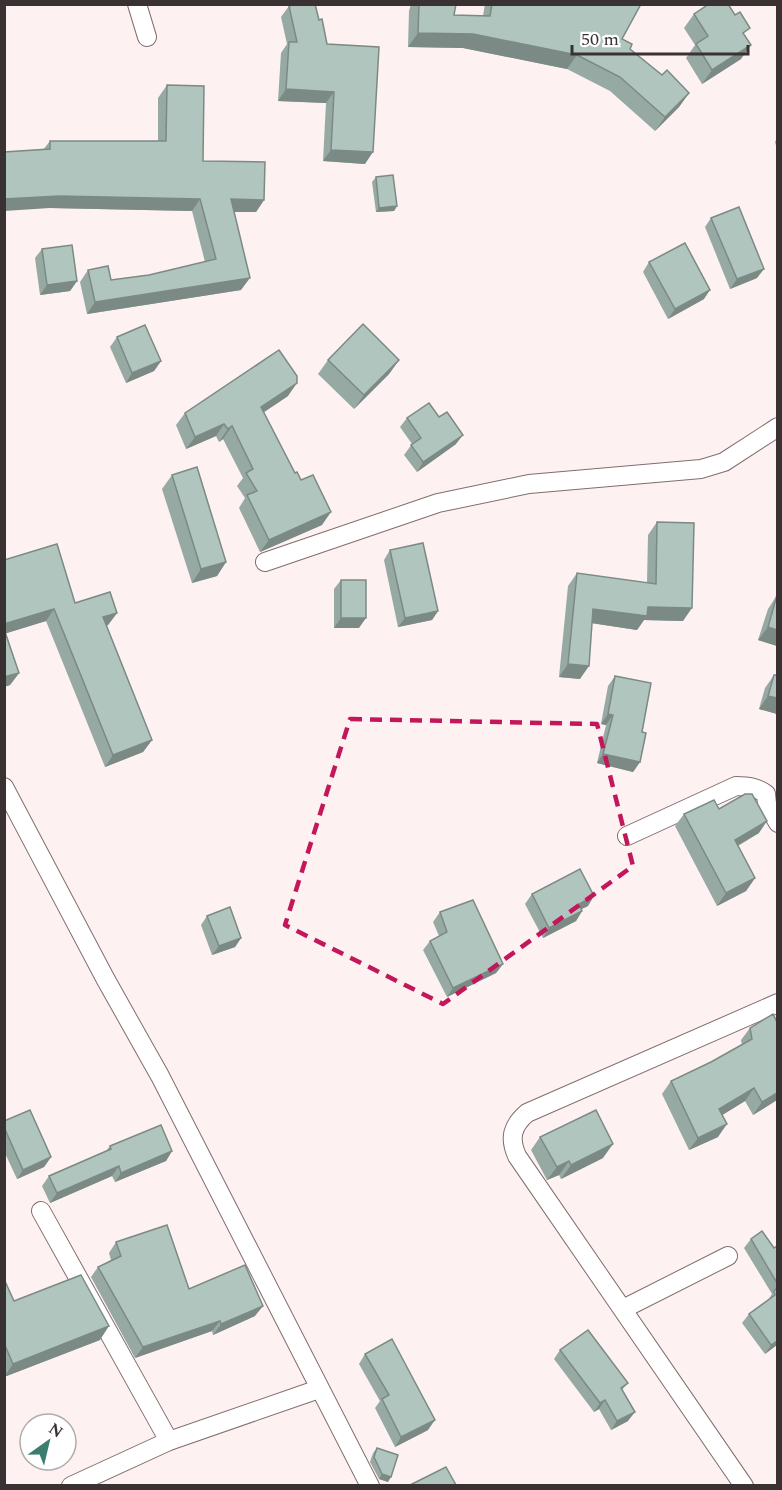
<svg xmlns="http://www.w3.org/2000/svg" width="782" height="1490" viewBox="0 0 782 1490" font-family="Spectral,serif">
  <rect width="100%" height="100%" fill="#fef1f1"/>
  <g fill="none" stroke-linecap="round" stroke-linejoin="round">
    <defs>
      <g id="minor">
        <polyline points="137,4 147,37"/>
        <polyline points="265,562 438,503 529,484 701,469 724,462 778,427"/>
        <polyline points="4,787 106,980 160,1076 370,1486"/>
        <path d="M627,836L736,786C749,786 756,787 766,794L767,804L778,823"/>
        <polyline points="41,1211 169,1441"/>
        <polyline points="623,1309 728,1256"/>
        <polyline points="71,1486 169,1441 319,1389"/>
        <path d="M744,1486L517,1156C509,1138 512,1126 527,1113L778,1003"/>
      </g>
    </defs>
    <use href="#minor" stroke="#816e6d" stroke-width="20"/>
    <use href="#minor" stroke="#fff" stroke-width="18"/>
  </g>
  <g fill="#97a9a3">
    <polygon points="411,4 456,4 454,15 483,16 485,4 641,4 622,39 630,49 662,75 689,93 679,107 655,131 610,91 567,69 463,48 408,47 409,11"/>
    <polygon points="289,6 319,20 365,164 323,161 326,103 278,101 281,53 287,44 281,17"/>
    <polygon points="694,14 745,36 741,59 702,84 686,58 695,45 684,28"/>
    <polygon points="167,85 203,161 264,200 256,212 234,212 241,290 87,314 80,282 88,270 111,280 149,275 205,262 192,211 50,208 43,150 50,141 158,141 158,98"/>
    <polygon points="777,138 777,149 775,142"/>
    <polygon points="376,177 397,206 394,211 376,212 372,182"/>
    <polygon points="711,218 757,278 730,289 705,227"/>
    <polygon points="42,249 77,281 70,291 40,295 35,258"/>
    <polygon points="649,262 704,299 668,319 643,272"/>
    <polygon points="117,337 161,361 154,371 126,383 110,347"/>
    <polygon points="328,360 399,360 389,374 354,409 318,374"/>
    <polygon points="288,396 264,412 295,473 322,525 260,552 239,508 245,498 237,486 243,478 223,439 219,442 216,436 186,449 176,425 185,413"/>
    <polygon points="407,418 456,444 417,472 404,455 412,444 400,427"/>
    <polygon points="172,475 226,562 217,576 192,583 162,489"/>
    <polygon points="657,522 683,621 644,620 637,630 592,623 580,679 559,677 568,586 577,573 647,583 648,535"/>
    <polygon points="390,550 438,611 432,620 398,627 384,560"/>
    <polygon points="4,560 75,603 117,613 108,625 106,626 152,740 143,752 105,767 46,621 6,633 19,673 10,685 4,687"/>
    <polygon points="341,580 359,628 334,628 334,589"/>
    <polygon points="777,595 777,646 758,640 768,609"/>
    <polygon points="774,675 777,675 777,714 759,709 765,688"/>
    <polygon points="615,676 642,732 640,762 633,772 597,763 606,725 601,724 608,686"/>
    <polygon points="719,809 759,833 738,846 755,878 746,891 717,906 675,826 684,814"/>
    <polygon points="532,894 588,906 581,909 582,911 576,921 543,938 525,904"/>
    <polygon points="440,912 503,964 496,973 447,997 423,950 430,941 439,936 433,922"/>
    <polygon points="207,916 241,938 235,947 212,955 201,925"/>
    <polygon points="750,1028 777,1100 753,1115 745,1101 722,1115 718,1137 689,1150 662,1094 671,1081 711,1062 742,1045 741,1040"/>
    <polygon points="4,1121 51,1157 44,1167 17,1179 4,1151"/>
    <polygon points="540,1137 603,1158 561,1179 559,1175 547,1180 531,1150"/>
    <polygon points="110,1146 172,1151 166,1161 115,1182 112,1176 50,1203 42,1186 49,1176 106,1151"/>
    <polygon points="751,1239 774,1248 777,1246 777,1345 765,1354 742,1323 749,1314 768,1300 772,1294 744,1248"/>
    <polygon points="116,1242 189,1289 255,1316 213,1335 212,1331 135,1358 91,1277 98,1267 111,1260 109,1253"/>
    <polygon points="4,1279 14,1301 100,1340 4,1377"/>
    <polygon points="560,1350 628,1383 622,1390 628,1421 611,1430 599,1409 594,1412 554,1359"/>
    <polygon points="365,1354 428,1430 395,1447 375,1408 380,1401 359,1364"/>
    <polygon points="377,1448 388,1482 379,1479 370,1462 373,1453"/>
  </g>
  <g fill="#7b8a85">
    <polygon points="418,33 473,34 577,55 567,69 463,48 408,47"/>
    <polygon points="751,45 741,59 702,84 712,70"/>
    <polygon points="286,89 334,92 326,103 278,101"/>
    <polygon points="689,93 679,107 655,131 665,117"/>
    <polygon points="331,150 373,152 365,164 323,161"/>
    <polygon points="59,196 200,199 192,211 50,208 4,211 4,199"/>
    <polygon points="231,199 264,200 256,212 223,212"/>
    <polygon points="397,206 394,211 376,212 379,208"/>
    <polygon points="764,269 757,278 730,289 737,279"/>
    <polygon points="250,278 241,290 87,314 95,302"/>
    <polygon points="77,281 70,291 40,295 47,285"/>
    <polygon points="710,290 704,299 668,319 675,309"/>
    <polygon points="399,360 389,374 354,409 364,395"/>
    <polygon points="161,361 154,371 126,383 132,373"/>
    <polygon points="297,383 288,396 252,420 261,407"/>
    <polygon points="224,424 216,436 186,449 195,437"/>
    <polygon points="232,426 223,439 219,442 228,429"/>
    <polygon points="463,435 456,444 417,472 423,462"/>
    <polygon points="331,512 322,525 260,552 269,540"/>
    <polygon points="226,562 217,576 192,583 201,569"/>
    <polygon points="648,607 692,608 683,621 644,620 637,630 584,622 593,609"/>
    <polygon points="54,609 46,621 4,634 4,624"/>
    <polygon points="438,611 432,620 398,627 405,618"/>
    <polygon points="117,613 108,625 94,629 103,617"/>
    <polygon points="341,618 366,618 359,628 334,628"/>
    <polygon points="768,627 777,630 777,646 758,640"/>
    <polygon points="568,664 589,666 580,679 559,677"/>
    <polygon points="19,673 10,685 4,687 4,677"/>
    <polygon points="768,696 777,698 777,714 759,709"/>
    <polygon points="608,714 613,715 606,725 601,724"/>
    <polygon points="152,740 143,752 105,767 113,755"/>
    <polygon points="603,754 640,762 633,772 597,763"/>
    <polygon points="767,821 759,833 726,852 735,840"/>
    <polygon points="755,878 746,891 717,906 726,893"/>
    <polygon points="594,896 588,906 572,914 579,904"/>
    <polygon points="582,911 576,921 543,938 549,928"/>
    <polygon points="241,938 235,947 212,955 219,946"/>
    <polygon points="503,964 496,973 447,997 453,988"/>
    <polygon points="754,1088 745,1101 711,1122 719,1109"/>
    <polygon points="777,1093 777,1100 753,1115 762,1102"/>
    <polygon points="727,1124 718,1137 689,1150 698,1138"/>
    <polygon points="613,1144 603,1158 561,1179 571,1165"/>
    <polygon points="172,1151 166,1161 115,1182 121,1173"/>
    <polygon points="51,1157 44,1167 17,1179 23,1170"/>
    <polygon points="569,1161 559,1175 547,1180 557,1167"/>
    <polygon points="119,1166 112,1176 50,1203 57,1193"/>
    <polygon points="263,1306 255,1316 213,1335 221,1324"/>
    <polygon points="220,1321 212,1331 135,1358 143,1347"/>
    <polygon points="109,1326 100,1340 4,1377 13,1364"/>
    <polygon points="777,1341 777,1345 765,1354 771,1345"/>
    <polygon points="605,1400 599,1409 594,1412 600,1403"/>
    <polygon points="635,1412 628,1421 611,1430 617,1421"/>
    <polygon points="435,1420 428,1430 395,1447 401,1437"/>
    <polygon points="382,1474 391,1477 388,1482 379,1479"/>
  </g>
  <g fill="#b0c5be" stroke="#7b8a85" stroke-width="1.5">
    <polygon points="295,4 315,4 319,20 322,19 327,44 379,47 373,152 331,150 334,92 286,89 289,42 297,42 289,6"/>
    <polygon points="419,4 456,4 454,15 490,16 492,4 641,4 622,39 632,44 630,49 662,75 667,70 689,93 665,117 620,77 577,55 473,34 418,33"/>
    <polygon points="709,4 728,4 735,15 740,12 750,28 743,33 751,45 712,70 696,44 708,36 694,14"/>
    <polygon points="167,85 204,86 203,161 265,162 264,200 231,199 250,278 95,302 88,270 108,266 111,280 149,275 216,259 200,199 59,196 4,199 4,152 50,149 50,141 166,141"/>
    <polygon points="393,175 397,206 379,208 376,177"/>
    <polygon points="739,207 764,269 737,279 711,218"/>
    <polygon points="685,243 710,290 675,309 649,262"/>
    <polygon points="72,245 77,281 47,285 42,249"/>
    <polygon points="363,324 399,360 364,395 328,360"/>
    <polygon points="145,325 161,361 132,373 117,337"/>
    <polygon points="279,350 297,376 297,383 261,407 295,473 297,472 301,480 313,475 331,512 269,540 247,495 257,491 246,473 253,469 232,426 228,429 224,424 195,437 185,413"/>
    <polygon points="429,403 439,417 447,412 463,435 423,462 411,445 421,438 407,418"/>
    <polygon points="197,467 226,562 201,569 172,475"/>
    <polygon points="657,522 694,523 692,608 648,607 647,616 593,609 589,666 568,664 577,573 656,584"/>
    <polygon points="423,543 438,611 405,618 390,550"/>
    <polygon points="57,544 75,603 110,592 117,613 103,617 152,740 113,755 54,609 4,624 4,560"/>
    <rect x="341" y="580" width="25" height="38"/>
    <polygon points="777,595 777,630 768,627"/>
    <polygon points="4,629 19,673 4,677"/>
    <polygon points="774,675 777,675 777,698 768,696"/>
    <polygon points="615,676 651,683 642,732 646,733 640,762 603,754 613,715 608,714"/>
    <polygon points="745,794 752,794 767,821 735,840 755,878 726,893 684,814 714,800 719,809"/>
    <polygon points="580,869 594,896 579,904 582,911 549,928 532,894"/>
    <polygon points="473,900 503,964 453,988 430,941 447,932 440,912"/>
    <polygon points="230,907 241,938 219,946 207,916"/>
    <polygon points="773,1014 777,1022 777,1093 762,1102 754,1088 719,1109 727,1124 698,1138 671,1081 711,1062 752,1039 750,1028"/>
    <polygon points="30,1110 51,1157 23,1170 4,1127 4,1121"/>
    <polygon points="596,1110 613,1144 571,1165 569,1161 557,1167 540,1137"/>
    <polygon points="161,1125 172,1151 121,1173 119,1166 57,1193 49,1176 111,1149 110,1146"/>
    <polygon points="167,1225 189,1289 245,1265 263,1306 221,1324 220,1321 143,1347 98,1267 121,1256 116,1242"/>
    <polygon points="762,1231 774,1248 777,1246 777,1283 751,1239"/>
    <polygon points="81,1275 109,1326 13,1364 4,1343 4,1279 14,1301"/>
    <polygon points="777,1288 777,1341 771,1345 749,1314 775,1295 774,1291"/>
    <polygon points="588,1330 628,1383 621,1388 635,1412 617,1421 605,1400 600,1403 560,1350"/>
    <polygon points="392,1339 435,1420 401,1437 382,1399 389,1395 365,1354"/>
    <polygon points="377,1448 398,1455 391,1477 382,1474 374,1457"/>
    <polygon points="446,1467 456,1485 410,1485"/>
  </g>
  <path fill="none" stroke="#c2185b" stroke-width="4.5" stroke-dasharray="12 8" stroke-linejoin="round" d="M350,719L597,724L633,866L443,1004L285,925Z"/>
  <rect width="782" height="1490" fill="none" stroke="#3a3232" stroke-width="12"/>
  <g transform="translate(48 1442) rotate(34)"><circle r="28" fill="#ffffff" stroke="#b0adad" stroke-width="1.5"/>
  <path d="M0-4.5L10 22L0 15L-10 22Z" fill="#3c7d6d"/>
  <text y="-9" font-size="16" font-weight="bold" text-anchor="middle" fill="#3a3232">N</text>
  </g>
  <path d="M572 45v9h176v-9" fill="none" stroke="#3a3232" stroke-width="3"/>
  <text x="581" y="45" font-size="18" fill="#3a3232" stroke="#ffffff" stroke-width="4.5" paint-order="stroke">50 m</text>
</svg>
